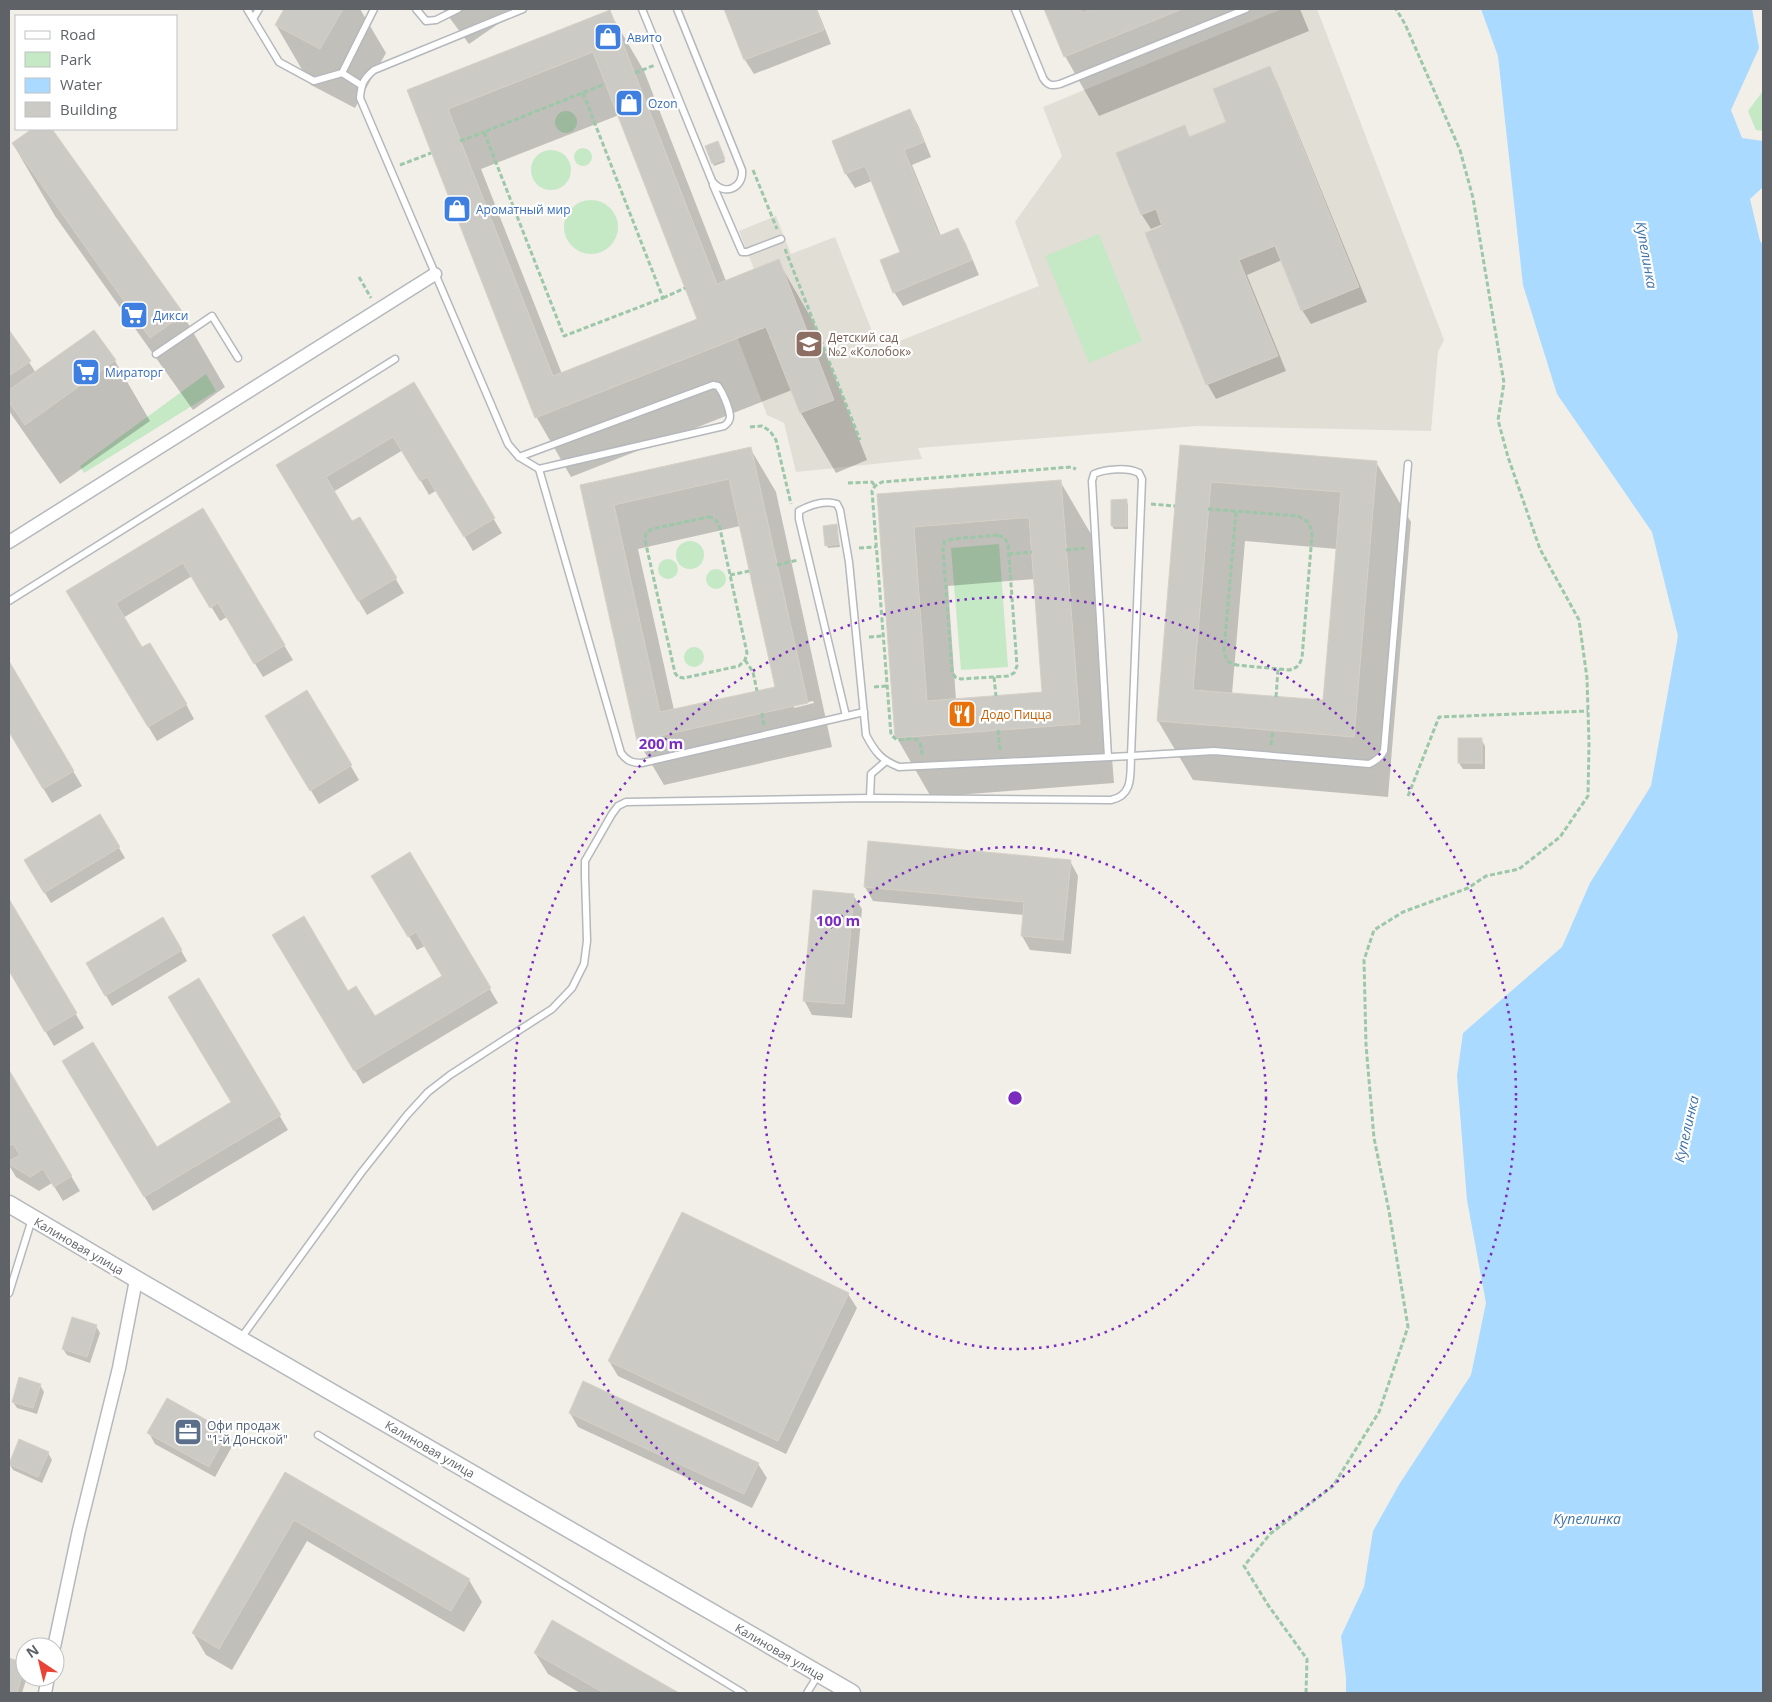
<svg xmlns="http://www.w3.org/2000/svg" width="1772" height="1702" viewBox="0 0 1772 1702" font-family="'Open Sans',sans-serif">
  <rect width="100%" height="100%" fill="#f1efe8"/>
  <polygon fill="#e1ded6" points="1282,9 1317,9 1444,340 1438,352 1431,431 1197,426 918,448 922,459 796,472 784,423 767,415 717,284 754,269 739,231 776,216 791,254 835,237 879,349 1039,286 1015,222 1062,156 1043,107"/>
  <g fill="#c5e8c5">
    <polygon points="1763,91 1763,131 1756,130 1748,111"/>
    <circle cx="566" cy="122" r="11"/>
    <circle cx="583" cy="157" r="9"/>
    <circle cx="551" cy="170" r="20"/>
    <circle cx="591" cy="227" r="27"/>
    <polygon points="1099,234 1142,341 1089,363 1045,256"/>
    <polygon points="206,374 216,391 84,473 80,466"/>
    <circle cx="690" cy="555" r="14"/>
    <polygon points="999,544 1008,667 961,670 951,548"/>
    <circle cx="668" cy="569" r="10"/>
    <circle cx="716" cy="579" r="10"/>
    <circle cx="694" cy="657" r="10"/>
  </g>
  <polygon fill="#aadaff" points="1481,9 1752,9 1759,48 1731,110 1742,138 1763,141 1763,187 1750,199 1760,241 1763,245 1763,1693 1346,1693 1346,1678 1341,1636 1364,1587 1373,1531 1400,1483 1471,1375 1486,1303 1467,1200 1457,1076 1463,1033 1562,947 1590,883 1651,786 1678,636 1652,532 1557,394 1523,285 1498,56"/>
  <g fill="#0003" fill-rule="evenodd">
    <polygon points="286,9 360,9 386,53 355,108 311,85 276,25"/>
    <polygon points="443,9 508,9 511,15 469,44"/>
    <polygon points="726,9 817,9 831,44 754,74 745,60"/>
    <polygon points="1046,9 1090,9 1091,11 1095,9 1300,9 1309,31 1099,116 1065,56"/>
    <path d="M609,11L644,71L726,281L778,261L813,321L867,460L836,473L801,413L792,390L571,477L537,418L408,91ZM619,115L699,320L562,374L481,169Z"/>
    <polygon points="1269,68 1277,82 1367,302 1311,324 1302,310 1282,260 1247,275 1286,371 1216,399 1208,385 1146,234 1164,226 1163,224 1151,229 1142,215 1118,154 1184,127 1190,137 1228,122"/>
    <polygon points="910,111 918,125 931,157 912,165 941,236 958,229 966,244 979,275 903,306 894,292 901,252 872,181 855,188 846,174 834,142"/>
    <polygon points="34,129 51,129 183,315 225,387 193,410 55,216 13,144"/>
    <polygon points="719,146 725,162 714,166 713,163"/>
    <polygon points="94,331 115,361 150,421 60,484 9,411 9,332 36,373"/>
    <polygon points="413,384 502,533 473,551 437,490 429,495 403,450 333,492 352,523 360,518 404,593 367,615 278,465"/>
    <path d="M1181,446L1376,462L1411,522L1388,797L1193,780L1158,721ZM1245,541L1337,549L1324,702L1232,694Z"/>
    <path d="M750,448L776,492L832,747L664,785L638,741L582,486ZM740,526L776,687L674,710L638,549ZM813,701L814,703L794,708V705Z"/>
    <path d="M1060,481L1095,541L1114,783L931,797L897,738L878,495ZM1035,579L1044,693L956,700L948,586Z"/>
    <polygon points="1126,501 1128,504 1128,529 1114,529 1112,526"/>
    <polygon points="203,510 293,660 263,677 227,617 220,621 192,576 123,618 142,649 186,704 194,719 157,741 76,606"/>
    <polygon points="836,525 840,547 828,548 827,545"/>
    <polygon points="9,663 82,786 52,803 9,731"/>
    <polygon points="307,692 359,780 319,804 267,716"/>
    <polygon points="1481,739 1485,746 1485,769 1463,769 1459,763"/>
    <polygon points="100,816 125,858 51,903 25,860"/>
    <polygon points="409,854 498,1003 363,1084 282,950 348,993 374,1018 443,977 425,946 417,950 373,876"/>
    <polygon points="1070,861 1078,876 1071,954 1030,950 1022,936 1024,915 873,901 865,887"/>
    <polygon points="853,895 862,909 852,1018 812,1015 804,1000"/>
    <polygon points="9,902 84,1028 54,1046 9,969"/>
    <polygon points="163,919 187,961 112,1006 88,964"/>
    <polygon points="199,980 288,1130 153,1211 64,1061 156,1149 233,1103"/>
    <polygon points="9,1072 80,1191 63,1201 52,1183 39,1191 16,1177 9,1165"/>
    <polygon points="848,1294 857,1308 786,1454 618,1376 609,1361"/>
    <polygon points="96,1326 100,1333 90,1363 67,1355 63,1349"/>
    <polygon points="40,1385 44,1392 37,1414 17,1408 13,1402"/>
    <polygon points="570,1413 758,1464 767,1478 752,1508 578,1427"/>
    <polygon points="149,1433 227,1433 234,1443 215,1477 155,1444"/>
    <polygon points="48,1453 52,1460 42,1483 13,1470 9,1463"/>
    <polygon points="286,1474 469,1580 482,1602 464,1632 307,1541 232,1670 206,1655 193,1633"/>
    <polygon points="552,1622 676,1693 580,1693 548,1674 535,1653"/>
    <polygon points="9,1659 25,1664 25,1677 27,1677 22,1693 9,1693"/>
  </g>
  <g fill="#cccac5" stroke="#d6d1c6" fill-rule="evenodd">
    <polygon points="284,9 343,9 320,49 275,25"/>
    <polygon points="724,9 816,9 824,30 744,60"/>
    <polygon points="1044,9 1081,9 1082,13 1092,9 1182,9 1064,57"/>
    <path d="M610,10L717,284L779,259L834,400L800,413L766,327L535,418L407,90ZM593,52L697,319L553,376L448,109Z"/>
    <polygon points="1270,66 1359,287 1301,311 1275,246 1239,260 1278,356 1206,385 1145,233 1162,226 1156,209 1141,215 1116,153 1185,125 1189,137 1226,122 1213,89"/>
    <polygon points="910,109 924,142 904,150 939,236 958,228 972,260 893,293 880,260 900,252 865,166 845,174 832,141"/>
    <polygon points="32,129 52,129 184,314 150,338 12,143"/>
    <polygon points="718,141 725,159 712,164 705,146"/>
    <polygon points="9,330 31,361 9,376"/>
    <polygon points="94,330 116,360 25,425 9,402 9,390"/>
    <polygon points="414,382 495,518 464,537 427,477 420,481 393,437 326,477 352,521 360,517 397,578 358,601 276,465"/>
    <path d="M1180,445L1377,461L1354,737L1157,721ZM1211,482L1341,492L1323,700L1193,690Z"/>
    <path d="M751,447L808,703L637,741L580,485ZM729,479L775,687L660,712L614,505Z"/>
    <path d="M1061,480L1080,724L895,738L877,494ZM1021,518H1029L1042,692L927,701L914,527Z"/>
    <polygon points="1127,499 1127,526 1111,526 1111,500"/>
    <polygon points="203,508 285,645 254,664 218,603 210,608 183,563 116,603 142,647 150,643 187,704 148,727 66,591"/>
    <polygon points="837,524 839,544 825,546 823,526"/>
    <polygon points="9,661 74,771 43,789 9,732"/>
    <polygon points="307,690 352,765 310,791 265,716"/>
    <rect x="1458" y="738" width="24" height="25"/>
    <polygon points="100,814 120,847 44,893 24,860"/>
    <polygon points="868,841 1071,860 1063,940 1021,936 1024,902 864,887"/>
    <polygon points="410,852 491,988 354,1071 272,935 304,916 348,991 356,986 375,1016 442,976 416,932 408,937 371,876"/>
    <polygon points="813,890 854,894 844,1004 803,1001"/>
    <polygon points="9,899 77,1013 45,1032 9,971"/>
    <polygon points="163,917 182,950 105,996 86,963"/>
    <polygon points="199,978 281,1115 144,1197 62,1061 93,1042 157,1147 231,1102 168,997"/>
    <polygon points="9,1070 72,1176 54,1187 43,1169 30,1177 9,1164 9,1161 20,1155 13,1144 9,1146"/>
    <polygon points="682,1212 849,1293 778,1441 608,1361"/>
    <polygon points="72,1317 97,1325 87,1357 62,1349"/>
    <polygon points="19,1377 41,1384 33,1408 12,1402"/>
    <polygon points="583,1381 759,1463 744,1494 569,1413"/>
    <polygon points="167,1398 228,1432 209,1467 147,1433"/>
    <polygon points="19,1439 49,1452 38,1477 9,1464"/>
    <polygon points="285,1472 470,1579 451,1611 294,1520 219,1649 192,1633"/>
    <polygon points="552,1620 679,1693 604,1693 534,1653"/>
    <polygon points="9,1658 25,1663 17,1693 9,1692"/>
  </g>
  <g fill="none" stroke-linecap="round" stroke-linejoin="round">
    <defs>
      <g id="service">
        <polyline points="247,9 279,62 314,81 342,73 374,9"/>
        <polyline points="416,9 426,21 436,20 458,9"/>
        <path d="M523,9L374,70C363,79 361,85 360,98L508,444L519,457L539,469L621,753C627,761 632,763 642,763L864,712"/>
        <path d="M642,9L712,181C724,197 744,188 742,170L677,9"/>
        <path d="M1015,9L1043,78C1048,86 1052,86 1060,84L1246,9"/>
        <polyline points="253,19 259,9"/>
        <polyline points="342,73 361,85"/>
        <polyline points="713,185 742,252 747,252 781,239"/>
        <polyline points="156,354 212,316 238,358"/>
        <path d="M519,457L713,385L718,386C723,393 729,407 730,416C730,421 727,424 724,426L539,469"/>
        <polyline points="9,601 395,359"/>
        <path d="M846,716L799,519V511C810,505 825,500 837,504L840,510L849,562L866,735C875,752 881,760 899,767C976,763 1053,760 1131,756L1142,479L1139,473C1128,467 1105,469 1094,474L1092,481L1108,757"/>
        <polyline points="870,798 871,774 885,762"/>
        <polyline points="9,1293 32,1219"/>
        <path d="M241,1338L361,1173L407,1115L428,1092L450,1075L552,1009L572,988L584,964L587,941L585,876V861L612,814L618,806L626,802L870,798L1111,800C1134,795 1130,774 1131,756L1214,751L1369,764C1376,761 1380,758 1384,751L1408,464"/>
        <polyline points="318,1435 743,1693"/>
        <polyline points="807,1693 818,1675"/>
      </g>
      <g id="minor">
        <polyline points="9,542 435,274"/>
        <polyline points="54,1647 79,1530 119,1368 136,1280"/>
        <polyline points="45,1693 48,1677"/>
      </g>
      <polyline id="tertiary" points="9,1204 148,1286 852,1693"/>
    </defs>
    <use href="#service" stroke="#b5b8bc" stroke-width="9"/>
    <use href="#minor" stroke="#b5b8bc" stroke-width="15"/>
    <use href="#tertiary" stroke="#b5b8bc" stroke-width="19"/>
    <g stroke="#9cc7a9" stroke-width="3" stroke-dasharray="5 2.5" stroke-linecap="butt">
      <polyline points="635,73 655,65"/>
      <polyline points="583,93 663,298 564,336 484,132 605,84"/>
      <polyline points="460,141 484,132"/>
      <polyline points="400,165 431,153"/>
      <polyline points="753,170 777,229"/>
      <polyline points="785,249 860,440"/>
      <polyline points="359,277 371,298"/>
      <polyline points="663,298 685,288"/>
      <polyline points="750,427 762,426 770,431 776,440 791,504"/>
      <polyline points="848,483 872,482 875,486"/>
      <polyline points="1151,504 1175,506"/>
      <path d="M1208,509L1298,516C1307,520 1311,524 1312,535L1302,658C1299,666 1297,668 1289,670L1237,665C1228,663 1226,660 1224,651L1236,511"/>
      <polygon points="708,517 714,518 719,524 747,653 745,660 739,666 684,678 678,677 675,673 645,540 646,533 652,529"/>
      <polygon points="998,535 1004,538 1008,543 1017,666 1014,673 1008,676 961,679 955,677 952,671 943,549 944,542 952,539"/>
      <polyline points="859,548 876,547"/>
      <polyline points="1066,550 1085,548"/>
      <polyline points="1008,554 1032,552"/>
      <polyline points="777,565 798,560"/>
      <polyline points="730,575 749,571"/>
      <polyline points="869,637 883,636"/>
      <polyline points="745,660 753,672 757,691"/>
      <polyline points="994,677 996,696"/>
      <polyline points="874,687 887,686"/>
      <polyline points="1276,697 1278,669"/>
      <polyline points="762,713 764,725"/>
      <polyline points="998,730 1000,752"/>
      <polyline points="1271,745 1273,730"/>
      <path d="M922,755C921,734 914,739 897,740L891,735L872,491L875,486L882,482L1071,467L1076,469"/>
      <polyline points="1408,796 1439,717 1588,711"/>
      <polyline points="1306,1693 1307,1659 1268,1605 1244,1566 1270,1534 1333,1486 1379,1412 1408,1327 1389,1211 1374,1138 1366,1045 1364,960 1374,930 1403,912 1468,888 1486,876 1519,869 1560,837 1588,796 1589,743 1587,678 1579,620 1540,549 1508,457 1498,420 1504,383 1473,198 1460,150 1405,24 1396,9"/>
    </g>
    <use href="#service" stroke="#fff" stroke-width="6"/>
    <use href="#minor" stroke="#fff" stroke-width="12"/>
    <use href="#tertiary" stroke="#fff" stroke-width="16"/>
  </g>
  <g fill="none" stroke="#7b2cbf" stroke-width="2.5" stroke-dasharray="2.5 5">
    <circle cx="1015" cy="1098" r="251"/>
    <circle cx="1015" cy="1098" r="501"/>
  </g>
  <defs>
    <symbol id="shop-square" viewBox="-11 -11 22 22"><rect x="-9" y="-9" width="18" height="18" rx="4" fill="#3f7fe0" stroke="#fff"/><path d="M-5-2.5h2.3a2.7 3.5 0 0 1 5.4 0H5L5.5 6h-11ZM-1.5-2.5h3a1.5 2.3 0 0 0-3 0Z" fill="#fff"/></symbol>
    <symbol id="supermarket-square" viewBox="-11 -11 22 22"><rect x="-9" y="-9" width="18" height="18" rx="4" fill="#3f7fe0" stroke="#fff"/><path d="M-6-5.5h2.5l.6 2H6L4.5 2H-2.5L-4.4-4H-6ZM-1.5 3.2a1.3 1.3 0 1 0 .1 0ZM3 3.2a1.3 1.3 0 1 0 .1 0Z" fill="#fff"/></symbol>
    <symbol id="school-square" viewBox="-11 -11 22 22"><rect x="-9" y="-9" width="18" height="18" rx="4" fill="#8d6e63" stroke="#fff"/><path d="M0-5L7-2L0 1L-7-2ZM-4 1L0 2.5L4 1V4Q0 6-4 4Z" fill="#fff"/></symbol>
    <symbol id="restaurant-square" viewBox="-11 -11 22 22"><rect x="-9" y="-9" width="18" height="18" rx="4" fill="#e8710a" stroke="#fff"/><path d="M-5-6h1v4h1v-4h1v4h1v-4h1v5L-1.5 .5V6h-2V.5L-5-1ZM5-6V6H3V1.5H1.5Q1.5-4 5-6Z" fill="#fff"/></symbol>
    <symbol id="office-square" viewBox="-11 -11 22 22"><rect x="-9" y="-9" width="18" height="18" rx="4" fill="#5c6f8a" stroke="#fff"/><path d="M-6-3h4V-5.5h4V-3h4V5H-6ZM-1-4.5V-3h2v-1.5ZM-6 0V1H6V0Z" fill="#fff"/></symbol>
  </defs>
  <g fill-rule="evenodd">
    <use href="#shop-square" x="592" y="21" width="32" height="32"/>
    <use href="#shop-square" x="613" y="87" width="32" height="32"/>
    <use href="#shop-square" x="441" y="193" width="32" height="32"/>
    <use href="#supermarket-square" x="118" y="299" width="32" height="32"/>
    <use href="#school-square" x="793" y="328" width="32" height="32"/>
    <use href="#supermarket-square" x="70" y="356" width="32" height="32"/>
    <use href="#restaurant-square" x="946" y="698" width="32" height="32"/>
    <use href="#office-square" x="172" y="1416" width="32" height="32"/>
  </g>
  <g text-anchor="middle" dominant-baseline="central" stroke-width="4.5" stroke-linejoin="round" paint-order="stroke">
    <g font-size="12" fill="#366cbe" stroke="#fff" text-anchor="start">
      <text x="627" y="37">Авито</text>
      <text x="648" y="103">Ozon</text>
      <text x="476" y="209">Ароматный мир</text>
      <text x="153" y="315">Дикси</text>
      <text x="105" y="372">Мираторг</text>
    </g>
    <g font-size="12" fill="#785e54" stroke="#fff" text-anchor="start">
      <text x="828" y="337">Детский сад<tspan x="828" dy="14">№2 «Колобок»</tspan></text>
    </g>
    <g font-size="12" fill="#c56008" stroke="#fff" text-anchor="start">
      <text x="981" y="714">Додо Пицца</text>
    </g>
    <g font-size="12" fill="#5f6368" stroke="#fff">
      <text transform="translate(79 1246) rotate(30)">Калиновая улица</text>
      <text transform="translate(430 1449) rotate(30)">Калиновая улица</text>
      <text transform="translate(780 1652) rotate(30)">Калиновая улица</text>
    </g>
    <g font-size="12" fill="#4e5e75" stroke="#fff" text-anchor="start">
      <text x="207" y="1425">Офи продаж<tspan x="207" dy="14">"1-й Донской"</tspan></text>
    </g>
    <g font-size="14" font-style="italic" fill="#4174aa" stroke="#fff">
      <text transform="translate(1647 255) rotate(80)">Купелинка</text>
      <text transform="translate(1686 1129) rotate(-77)">Купелинка</text>
      <text x="1587" y="1518">Купелинка</text>
    </g>
  </g>
  <circle cx="1015" cy="1098" r="8" fill="#7b2cbf" stroke="#fff" stroke-width="2.5"/>
  <g font-size="15" text-anchor="middle" font-weight="bold" fill="#7b2cbf" stroke="#fff" stroke-width="4.5" stroke-linejoin="round" paint-order="stroke">
    <text x="661" y="749">200 m</text>
    <text x="838" y="926">100 m</text>
  </g>
  <rect width="1772" height="1702" fill="none" stroke="#5f6368" stroke-width="20"/>
  <rect x="15" y="15" width="162" height="115" fill="#ffffff" stroke="#bfc1c3"/>
  <rect x="25" y="31" width="25" height="8" fill="#ffffff" stroke="#bfc1c3"/>
  <text x="60" y="40" font-size="15" fill="#5f6368">Road</text>
  <rect x="25" y="52" width="25" height="15" fill="#c5e8c5" stroke="#bfc1c3"/>
  <text x="60" y="65" font-size="15" fill="#5f6368">Park</text>
  <rect x="25" y="78" width="25" height="15" fill="#aadaff" stroke="#bfc1c3"/>
  <text x="60" y="90" font-size="15" fill="#5f6368">Water</text>
  <rect x="25" y="102" width="25" height="15" fill="#cccac5" stroke="#bfc1c3"/>
  <text x="60" y="115" font-size="15" fill="#5f6368">Building</text>
  <g transform="translate(40 1662) rotate(325)"><circle r="24" fill="#ffffff" stroke="#bfc1c3"/>
  <path d="M0-4L9 19L0 12L-9 19Z" fill="#ea4335"/>
  <text y="-8" font-size="14" font-weight="bold" text-anchor="middle" fill="#5f6368">N</text>
  </g>
</svg>
